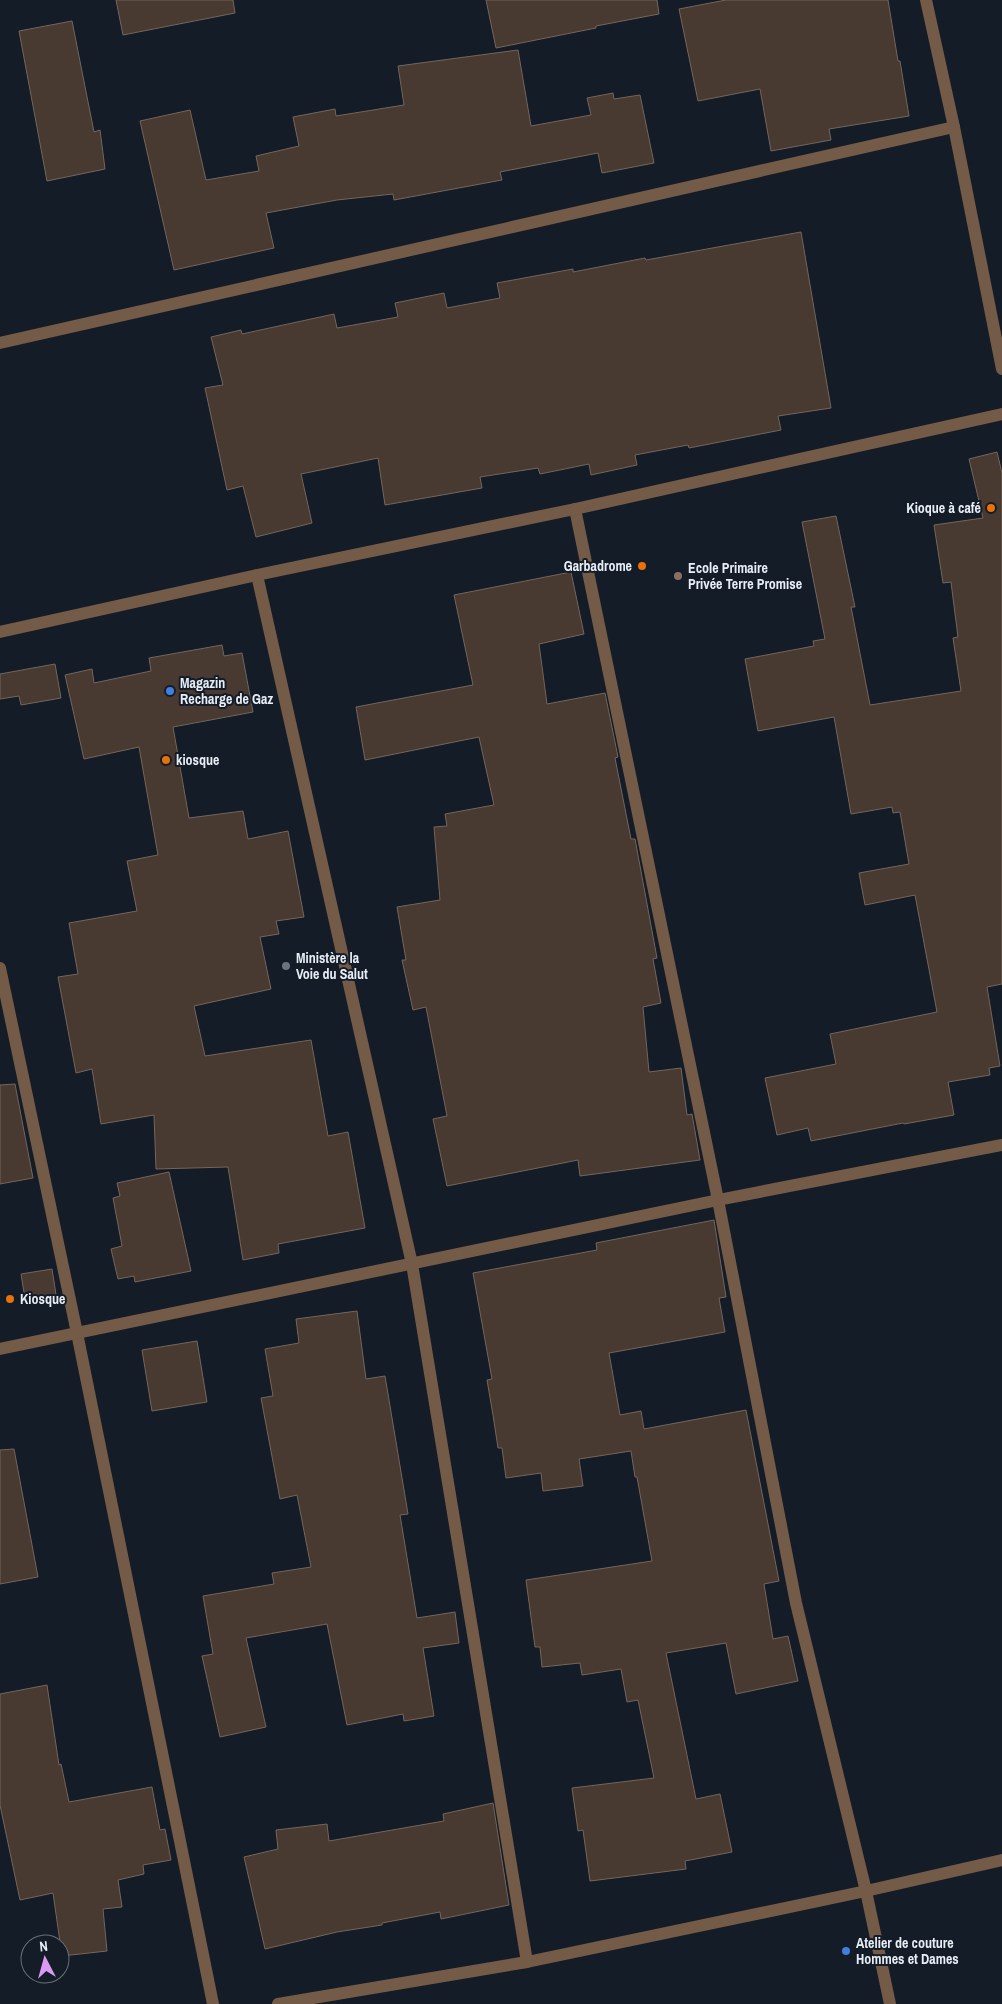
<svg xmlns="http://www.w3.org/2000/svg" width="1002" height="2004" viewBox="0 0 1002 2004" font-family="'Archivo Narrow',sans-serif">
  <rect width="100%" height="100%" fill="#141c27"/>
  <g fill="#483931" stroke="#75655c">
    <polygon points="116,0 233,0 235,13 123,35"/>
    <polygon points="486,0 657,0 659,14 596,26 596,28 496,48"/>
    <polygon points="726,0 888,0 898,61 900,61 909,116 829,129 831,140 771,151 760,89 698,101 679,9"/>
    <polygon points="72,21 94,132 100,130 105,169 47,181 19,31"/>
    <polygon points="518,50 531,126 591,115 587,98 613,93 614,99 640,95 654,163 602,173 598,153 500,172 502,180 394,200 393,194 337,200 266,213 274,248 174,270 140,121 190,110 206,180 259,171 256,156 299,146 293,117 335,109 336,116 404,105 398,66"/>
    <polygon points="801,232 831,408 778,416 781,430 689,448 688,445 635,455 637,465 591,475 589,464 540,474 538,468 480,477 482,488 385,505 378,458 301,474 312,523 256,537 243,486 227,490 205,388 223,385 211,337 241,330 242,334 334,314 337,328 398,317 395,303 444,293 447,308 500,298 497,283 573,269 573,272 645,258 646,260"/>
    <polygon points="997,452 1002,473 1002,984 987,987 1000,1066 989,1068 990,1075 948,1082 954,1115 904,1124 903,1123 811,1141 808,1128 777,1135 765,1078 836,1064 830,1034 937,1012 915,895 865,905 859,873 909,864 900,812 893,813 892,807 851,814 834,717 758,731 745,659 814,646 813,641 825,639 802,522 836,516 855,607 851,607 870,705 961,691 953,638 958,637 951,582 943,583 934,525 983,518 969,459"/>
    <polygon points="571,572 584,634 539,644 547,704 605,693 618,757 615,758 631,839 635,839 657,958 653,959 661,1003 643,1007 649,1072 681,1068 687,1115 692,1114 700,1160 580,1176 578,1160 447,1186 433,1119 447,1116 426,1007 413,1010 402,960 406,960 397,907 440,900 434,827 447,826 445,814 494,805 479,737 365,760 356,707 473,685 454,595"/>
    <polygon points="222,645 224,656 242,653 253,712 173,727 189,818 243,811 248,839 288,831 304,917 276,921 279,934 260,937 271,989 194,1006 205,1056 311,1040 328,1136 348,1132 365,1228 278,1244 279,1253 243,1260 228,1167 156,1169 154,1115 101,1124 92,1069 76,1073 58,977 78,974 69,923 137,911 127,861 158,855 139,747 84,759 65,675 92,669 94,683 151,671 149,658"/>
    <polygon points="55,664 61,698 21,705 19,696 0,699 0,674"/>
    <polygon points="15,1084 33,1178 0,1184 0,1085"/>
    <polygon points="169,1172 191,1271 135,1282 134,1276 118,1279 111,1249 122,1246 113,1198 120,1196 117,1183"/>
    <polygon points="714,1220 726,1297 719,1298 725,1332 609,1353 620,1415 641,1411 644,1429 746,1410 779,1581 764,1584 773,1639 788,1636 798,1681 736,1694 726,1643 666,1653 696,1799 720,1794 732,1852 685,1861 686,1869 590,1881 583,1830 578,1831 572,1788 654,1778 638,1700 627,1702 621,1669 582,1675 580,1663 542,1667 540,1647 535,1647 526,1580 652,1561 637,1477 635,1477 631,1451 579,1459 583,1486 543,1491 541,1473 506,1478 502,1448 498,1448 493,1415 487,1380 492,1379 473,1273 597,1250 596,1243"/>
    <polygon points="52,1269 57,1301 26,1305 21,1274"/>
    <polygon points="357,1311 366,1379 385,1376 408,1514 400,1515 417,1618 455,1612 459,1643 423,1648 434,1716 404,1721 403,1714 347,1725 327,1624 246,1638 266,1727 220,1737 202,1656 213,1654 203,1596 274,1584 272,1573 311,1567 297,1495 280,1499 261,1398 273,1396 265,1349 299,1343 296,1319"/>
    <polygon points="197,1341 207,1402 152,1411 142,1350"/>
    <polygon points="14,1449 38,1577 0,1584 0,1450"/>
    <polygon points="47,1685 59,1765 61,1764 69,1802 152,1787 160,1830 165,1829 171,1860 143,1865 144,1874 118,1880 122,1907 103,1909 107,1951 62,1956 53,1893 20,1900 0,1805 0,1694"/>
    <polygon points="493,1803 509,1905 441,1919 440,1912 382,1923 382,1925 337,1932 265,1949 244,1857 278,1849 276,1830 327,1824 329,1841 444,1821 443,1814"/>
  </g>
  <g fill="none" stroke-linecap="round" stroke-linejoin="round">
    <g stroke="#735b47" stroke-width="12">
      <polyline points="926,0 954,127 1002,369"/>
      <polyline points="0,343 954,127"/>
      <polyline points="575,509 718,1200 796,1603 866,1891 890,2004"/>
      <polyline points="257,575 412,1264 527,1962"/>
      <polyline points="0,632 257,575 575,509 1002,414"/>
      <polyline points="0,968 77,1333 213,2004"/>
      <polyline points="0,1349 718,1200 1002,1145"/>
      <polyline points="278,2004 527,1962 866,1891 1002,1860"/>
    </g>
  </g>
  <g fill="#e8710a" stroke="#141c27" stroke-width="2">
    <circle cx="991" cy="508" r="5"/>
    <circle cx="642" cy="566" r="5"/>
    <circle cx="166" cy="760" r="5"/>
    <circle cx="10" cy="1299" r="5"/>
  </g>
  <circle fill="#8d6e63" stroke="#141c27" stroke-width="2" cx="678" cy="576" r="5"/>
  <g fill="#3f7fe0" stroke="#141c27" stroke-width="2">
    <circle cx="170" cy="691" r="5"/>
    <circle cx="846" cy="1951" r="5"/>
  </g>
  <circle fill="#6b7280" stroke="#141c27" stroke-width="2" cx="286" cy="966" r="5"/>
  <g text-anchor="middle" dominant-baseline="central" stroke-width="4" stroke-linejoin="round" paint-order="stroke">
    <g font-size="14" font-weight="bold" fill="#e7edf5" stroke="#141c27" text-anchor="start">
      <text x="981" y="508" text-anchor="end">Kioque à café</text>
      <text x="632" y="566" text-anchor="end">Garbadrome</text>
      <text x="688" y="568">Ecole Primaire<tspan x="688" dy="16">Privée Terre Promise</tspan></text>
      <text x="180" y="683">Magazin<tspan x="180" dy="16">Recharge de Gaz</tspan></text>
      <text x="176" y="760">kiosque</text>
      <text x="296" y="958">Ministère la<tspan x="296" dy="16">Voie du Salut</tspan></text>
      <text x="20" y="1299">Kiosque</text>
      <text x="856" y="1943">Atelier de couture<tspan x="856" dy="16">Hommes et Dames</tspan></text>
    </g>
  </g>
  <g transform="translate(45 1959) rotate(354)"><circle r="24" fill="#141c27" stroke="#687079"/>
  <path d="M0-4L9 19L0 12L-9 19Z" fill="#dc99f4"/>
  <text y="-8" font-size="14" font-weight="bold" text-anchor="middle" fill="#e7edf5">N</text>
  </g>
</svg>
